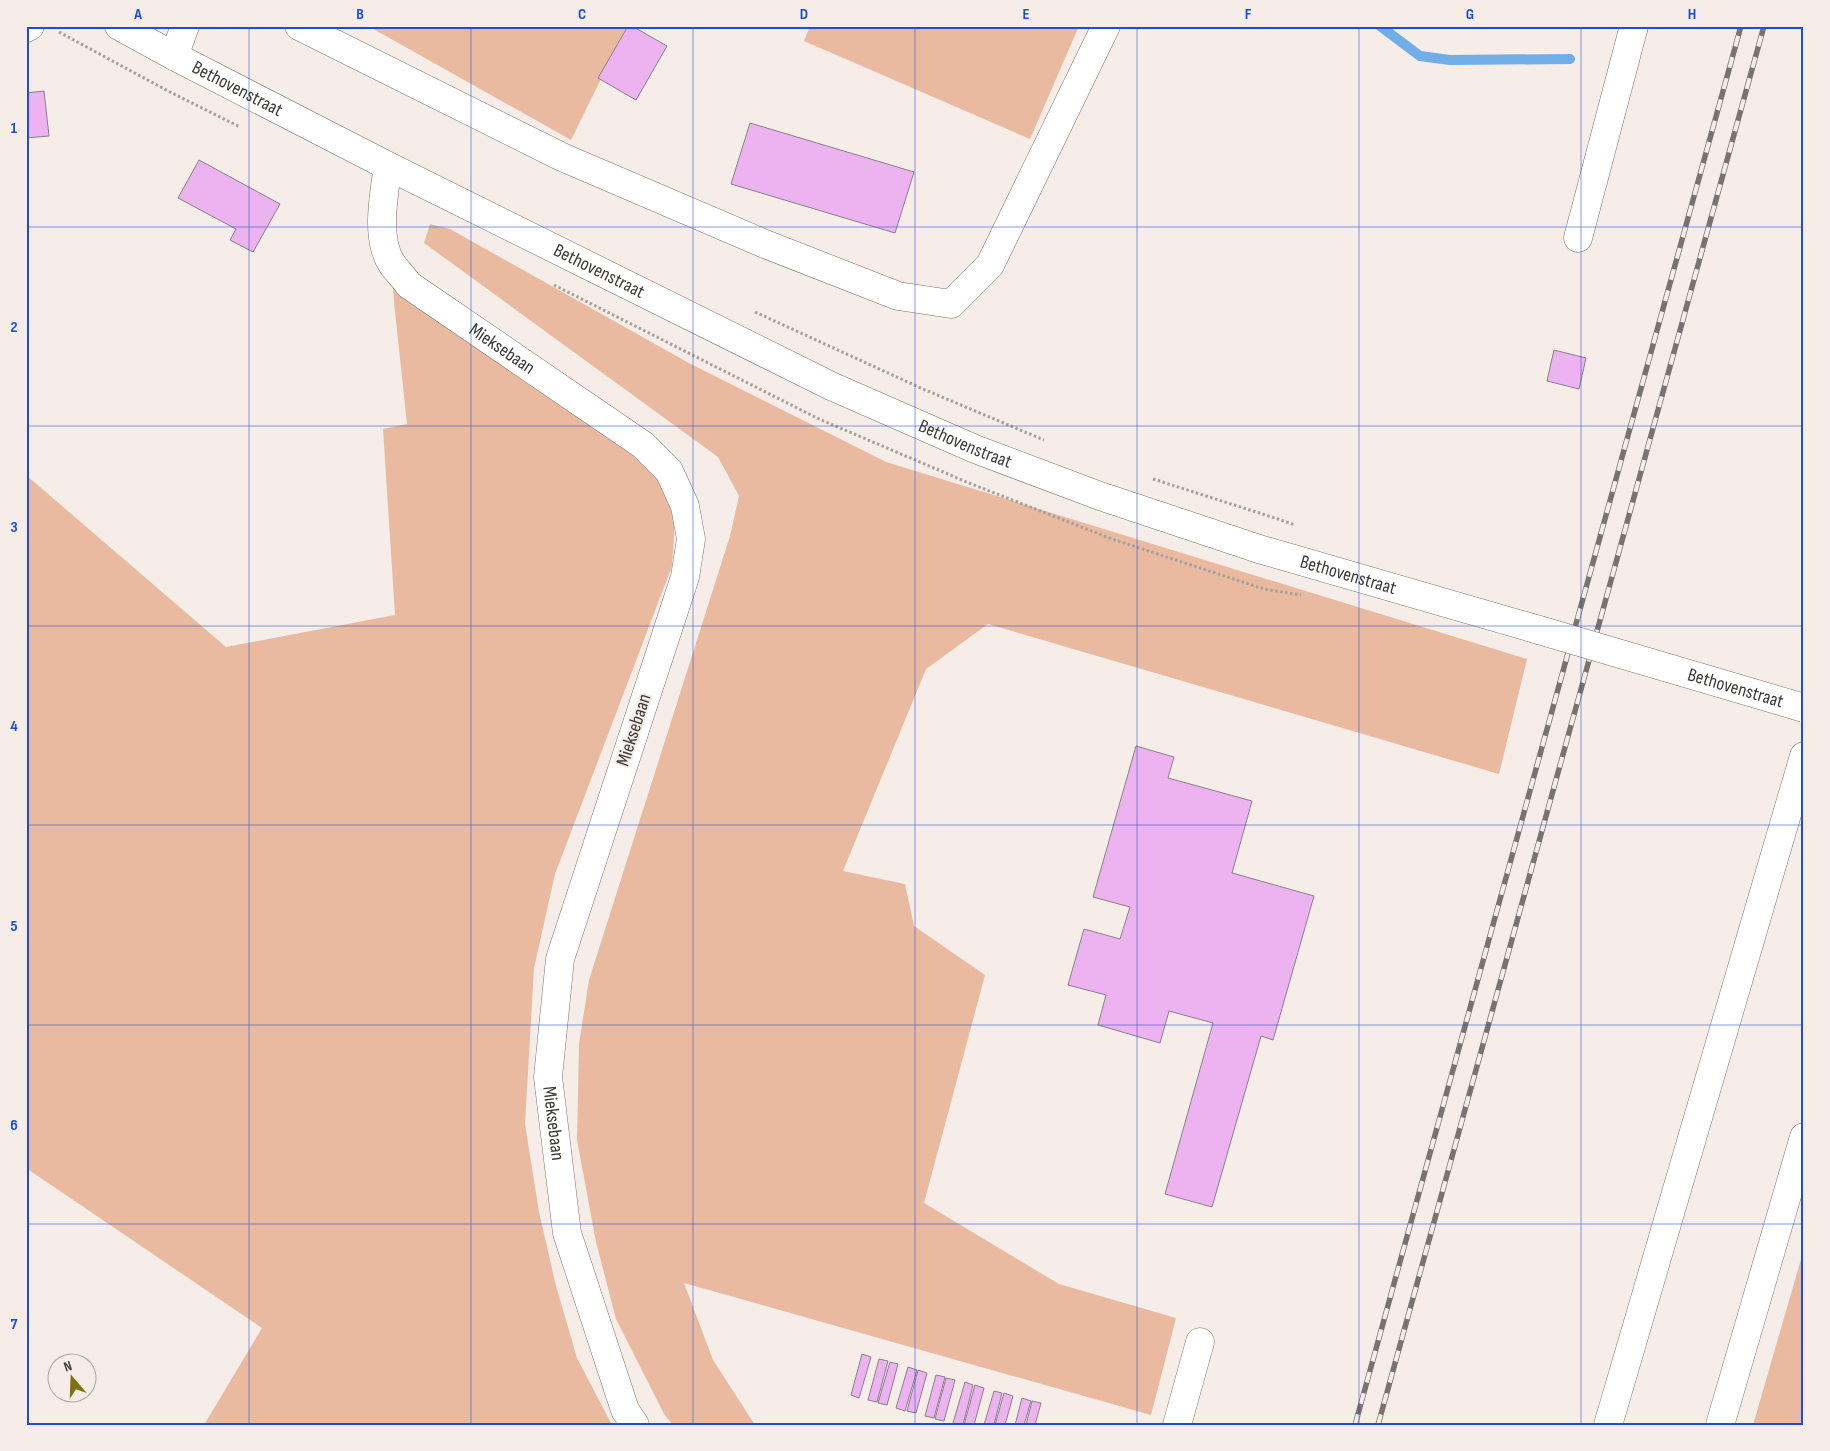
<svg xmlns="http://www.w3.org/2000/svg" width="1830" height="1451" viewBox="0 0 1830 1451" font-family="'Sofia Sans Condensed',sans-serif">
  <rect width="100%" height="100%" fill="#f6ede9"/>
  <g fill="#e9baa0">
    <polygon points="368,26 627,26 571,140"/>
    <polygon points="810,26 1079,26 1030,139 804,41"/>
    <polygon points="430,224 450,229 687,362 886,462 1527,659 1499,774 988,624 926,669 843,871 905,884 914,926 985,975 924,1203 1059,1284 1176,1318 1151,1415 684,1283 713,1360 755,1425 673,1425 664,1414 616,1319 596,1242 577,1140 579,1044 589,980 730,536 739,496 718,457 424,243"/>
    <polygon points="393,287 600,430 654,472 667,499 675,522 672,566 555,874 534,968 525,1124 539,1212 556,1286 577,1358 612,1425 204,1425 262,1328 26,1168 26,475 226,647 395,615 383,429 407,424 394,302"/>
    <polygon points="1804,1249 1804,1425 1753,1425"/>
  </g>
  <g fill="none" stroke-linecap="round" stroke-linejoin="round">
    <polyline stroke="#71ade6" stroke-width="10" points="1380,26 1420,56 1450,60 1570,59"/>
  </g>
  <g fill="#edb3f0" stroke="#878187">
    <polygon points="628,26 632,26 667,46 636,100 598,78"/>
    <polygon points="44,91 49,136 26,138 26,93"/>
    <polygon points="750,123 914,172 895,233 731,184"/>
    <polygon points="199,160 280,204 253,252 230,240 236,229 178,198"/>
    <polygon points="1554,350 1586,358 1579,389 1547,381"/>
    <polygon points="1136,746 1174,757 1168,778 1252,801 1232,873 1314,896 1273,1040 1261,1036 1212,1207 1165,1194 1213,1023 1169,1011 1160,1043 1098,1025 1106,995 1068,985 1084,929 1120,939 1130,907 1093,897"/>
    <polygon points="862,1354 871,1357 859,1398 851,1395"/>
    <polygon points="879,1359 888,1361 877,1402 868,1400"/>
    <polygon points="890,1362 898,1364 887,1405 878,1403"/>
    <polygon points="908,1367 917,1370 905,1411 896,1408"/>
    <polygon points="918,1370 927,1373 916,1413 907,1411"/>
    <polygon points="936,1375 945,1377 934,1418 925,1416"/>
    <polygon points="946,1378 955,1380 944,1421 935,1419"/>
    <polygon points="965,1382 973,1385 963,1425 958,1425 953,1423"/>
    <polygon points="975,1385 984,1388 974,1425 964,1425"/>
    <polygon points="994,1391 1002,1393 994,1425 984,1425"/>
    <polygon points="1004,1393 1013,1396 1005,1425 995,1425"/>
    <polygon points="1022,1398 1031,1401 1024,1425 1015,1425"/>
    <polygon points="1032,1401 1041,1403 1035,1425 1026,1425"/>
  </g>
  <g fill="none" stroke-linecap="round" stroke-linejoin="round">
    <defs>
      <g id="minor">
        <polyline points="299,26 562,157 765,244 898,296 951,304 990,265 1106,26"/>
        <polyline points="26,28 30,26"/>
        <polyline points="174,56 185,26"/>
        <path id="s1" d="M388,166C384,194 375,239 392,264C397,271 404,278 409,285L643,445L669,471L685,506L691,539L685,577L560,959L548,1077L567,1233L625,1410L635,1425"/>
        <polyline points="1578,238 1634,26"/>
        <polyline points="1177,1425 1200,1342"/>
      </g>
      <g id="major">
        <path id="s2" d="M119,26L174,56L388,166L831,386L975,449L1100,496L1259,549L1539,630"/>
      </g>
      <g id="highway">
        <polyline points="1608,1425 1804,756"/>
        <polyline points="1720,1425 1804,1137"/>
      </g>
    </defs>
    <use href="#minor" stroke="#7b746f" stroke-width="29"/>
    <use href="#major" stroke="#7b746f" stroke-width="29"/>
    <use href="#highway" stroke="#7b746f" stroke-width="29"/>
    <g stroke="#a6a09d" stroke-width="3" stroke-dasharray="2.5 2.5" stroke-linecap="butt">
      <polyline points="59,32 168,91 240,127"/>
      <polyline points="554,285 819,419 969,483 1112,539 1264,589 1301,595"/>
      <polyline points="755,312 923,389 1044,440"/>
      <polyline points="1153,479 1278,519 1295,525"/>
    </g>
    <use href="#minor" stroke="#fff" stroke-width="28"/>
    <use href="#major" stroke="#fff" stroke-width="28"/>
    <use href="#highway" stroke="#fff" stroke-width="28"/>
    <defs>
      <g id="rail">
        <polyline points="1355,1425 1741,26"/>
        <polyline points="1378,1425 1764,26"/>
      </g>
    </defs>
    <use href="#rail" stroke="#787370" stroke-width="5.5"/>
    <use href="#rail" stroke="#f6ede9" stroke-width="4" stroke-dasharray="11" stroke-linecap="butt"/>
    <defs>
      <g id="major-bridge">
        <path id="s3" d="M1539,630L1804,708"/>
      </g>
    </defs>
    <use href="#major-bridge" stroke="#7b746f" stroke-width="29" stroke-linecap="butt"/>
    <use href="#major-bridge" stroke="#fff" stroke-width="28"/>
  </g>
  <path fill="none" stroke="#1d4ed8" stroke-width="1" stroke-opacity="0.55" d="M249,26V1425M471,26V1425M693,26V1425M915,26V1425M1137,26V1425M1359,26V1425M1581,26V1425M26,227H1804M26,426H1804M26,626H1804M26,825H1804M26,1025H1804M26,1224H1804"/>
  <g text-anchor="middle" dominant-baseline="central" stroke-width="4" stroke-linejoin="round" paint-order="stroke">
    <g font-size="19" fill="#3d3a38" stroke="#f6ede9">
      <text stroke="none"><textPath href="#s2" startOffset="134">Bethovenstraat</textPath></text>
      <text stroke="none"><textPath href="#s2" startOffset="539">Bethovenstraat</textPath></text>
      <text stroke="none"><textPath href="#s1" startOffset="240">Mieksebaan</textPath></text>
      <text stroke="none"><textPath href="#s2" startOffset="944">Bethovenstraat</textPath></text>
      <text stroke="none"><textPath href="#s2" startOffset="1349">Bethovenstraat</textPath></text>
      <text stroke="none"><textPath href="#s3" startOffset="205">Bethovenstraat</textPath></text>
      <text transform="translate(634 730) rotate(-72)">Mieksebaan</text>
      <text stroke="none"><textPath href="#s1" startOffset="1125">Mieksebaan</textPath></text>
    </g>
  </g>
  <rect width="1830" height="1451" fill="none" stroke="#f6ede9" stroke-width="55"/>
  <g transform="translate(72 1378) rotate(341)"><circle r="24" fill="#f6ede9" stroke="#aca5a2"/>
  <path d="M0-4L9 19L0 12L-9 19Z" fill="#7f7010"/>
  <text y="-8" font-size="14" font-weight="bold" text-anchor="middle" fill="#3d3a38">N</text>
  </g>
  <rect x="28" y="28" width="1774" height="1396" fill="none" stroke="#1d4ed8" stroke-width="2"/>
  <g font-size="16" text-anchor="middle" font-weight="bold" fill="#1d4ed8">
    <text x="138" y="19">A</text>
    <text x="360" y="19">B</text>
    <text x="582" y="19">C</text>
    <text x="804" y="19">D</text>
    <text x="1026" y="19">E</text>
    <text x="1248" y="19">F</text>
    <text x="1470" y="19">G</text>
    <text x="1692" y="19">H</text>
    <text x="14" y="133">1</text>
    <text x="14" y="332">2</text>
    <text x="14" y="532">3</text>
    <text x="14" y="731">4</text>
    <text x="14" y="931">5</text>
    <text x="14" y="1130">6</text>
    <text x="14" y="1329">7</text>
  </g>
</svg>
